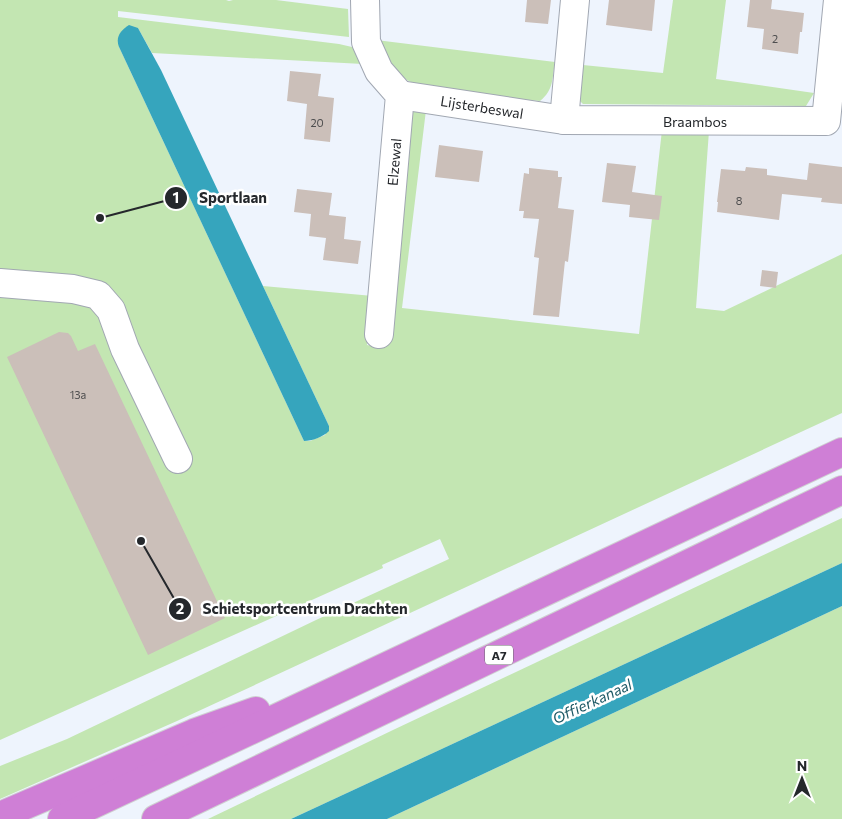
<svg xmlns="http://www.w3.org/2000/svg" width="842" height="819" viewBox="0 0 842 819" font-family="Commissioner,sans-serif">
  <rect width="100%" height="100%" fill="#eef4fd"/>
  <g fill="#c3e6b2">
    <polygon points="0,0 226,0 229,1 233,0 276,0 348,9 349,37 118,11 118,17 339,44 352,47 363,64 152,53 138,28 119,47 304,441 310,441 325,435 329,426 263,286 373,296 367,345 385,348 407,110 426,110 402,308 639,334 662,130 709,131 696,308 724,311 842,254 842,413 177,721 0,799 0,766 67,739 316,620 449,559 440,539 382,565 383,568 0,740"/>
    <polygon points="673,0 726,0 716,79 814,93 806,106 583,104 576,97 573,64 663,73"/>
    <path d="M376,40L555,62C552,78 554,90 540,101L443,92L420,87L407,80L389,67Z"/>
    <polygon points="842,518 842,563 291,819 208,819 393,730"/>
    <polygon points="842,606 842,819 387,819"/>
  </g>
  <g fill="#36a5bd">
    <path d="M129,25L138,28L161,70L329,426V431C323,437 312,441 304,441L119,47C115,37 121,30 129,25Z"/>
    <polygon points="842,563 842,606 387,819 291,819"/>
  </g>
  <g fill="#cbbfb9">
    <polygon points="527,0 551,0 548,24 525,22"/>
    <polygon points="609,0 655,0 652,31 606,25"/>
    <polygon points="750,0 772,0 771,9 804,13 802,32 800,32 798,54 762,49 764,29 747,27"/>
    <polygon points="290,71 321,74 318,96 334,98 330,142 304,139 307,104 287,101"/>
    <polygon points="439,145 483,151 479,182 435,177"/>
    <polygon points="607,163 636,166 632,192 662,196 659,220 629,217 630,205 602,202"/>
    <polygon points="809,163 842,167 842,204 821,202 822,198 782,194 779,220 717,212 718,202 717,202 721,169 745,171 746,167 767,169 767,175 807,180"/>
    <polygon points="529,168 558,171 558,177 562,177 558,208 574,210 568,262 565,261 559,317 533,315 539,258 534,257 539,219 523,218 524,211 519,211 524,173 529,174"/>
    <polygon points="297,189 332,193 329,215 346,217 344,239 361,241 358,264 323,260 326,238 309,236 311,214 294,212"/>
    <polygon points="762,270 778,272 776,288 760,286"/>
    <polygon points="59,332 68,333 71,336 78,351 95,344 225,618 148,655 7,357"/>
  </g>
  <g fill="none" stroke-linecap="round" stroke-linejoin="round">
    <defs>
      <g id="minor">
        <polyline points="365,0 366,42 379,71 400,95 379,334"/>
        <polyline points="400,95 564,120 826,121 838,0"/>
        <polyline points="564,120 575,0"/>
        <polyline points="0,283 73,289 98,295 111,310 125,349 178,459"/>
      </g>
      <g id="highway">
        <polyline points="0,816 194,733 256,711"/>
        <polyline points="62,819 842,452"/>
        <polyline points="156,819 842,490"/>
      </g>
    </defs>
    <use href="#minor" stroke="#a1a7b2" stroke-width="30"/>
    <use href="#highway" stroke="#cfd0d1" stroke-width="30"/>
    <use href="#minor" stroke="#fff" stroke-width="28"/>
    <use href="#highway" stroke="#cf7fd6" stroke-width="28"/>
  </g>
  <g text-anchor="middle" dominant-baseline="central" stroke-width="5" stroke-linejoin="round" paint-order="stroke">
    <g font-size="11" fill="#4e4e4f">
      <text x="775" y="38">2</text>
      <text x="317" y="122">20</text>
      <text x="739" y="200">8</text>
      <text x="78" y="394">13a</text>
    </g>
    <rect fill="#fff" stroke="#66686b" stroke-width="1" x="485" y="645.5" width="28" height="19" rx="4"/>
    <g font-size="12" font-weight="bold" fill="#25282c">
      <text x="499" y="655">A7</text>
    </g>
    <g font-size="14" fill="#25282c" stroke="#fff">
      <text transform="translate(482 107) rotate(9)">Lijsterbeswal</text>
      <text x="695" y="121">Braambos</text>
      <text transform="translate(394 162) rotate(-85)">Elzewal</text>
    </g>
    <g font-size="15" font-style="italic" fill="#1c5865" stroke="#fff">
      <text transform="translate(592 701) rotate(-25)">Offierkanaal</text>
    </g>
  </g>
  <path fill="none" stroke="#25282c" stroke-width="2" d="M100 218L176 198M141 541L180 609"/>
  <g fill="#25282c" stroke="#fff" stroke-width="2">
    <circle cx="100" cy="218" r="5"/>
    <circle cx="141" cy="541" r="5"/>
    <circle cx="176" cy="198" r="12"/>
    <circle cx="180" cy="609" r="12"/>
  </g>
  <g font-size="15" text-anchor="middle" font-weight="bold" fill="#fff">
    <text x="176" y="203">1</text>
    <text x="180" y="614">2</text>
  </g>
  <g font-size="15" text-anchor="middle" font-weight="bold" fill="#25282c" stroke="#fff" stroke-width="5" stroke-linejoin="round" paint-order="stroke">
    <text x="233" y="203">Sportlaan</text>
    <text x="305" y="614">Schietsportcentrum Drachten</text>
  </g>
  <g transform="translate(802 779)" stroke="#ffffff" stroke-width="4" paint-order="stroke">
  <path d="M0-4L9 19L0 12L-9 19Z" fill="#25282c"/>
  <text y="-8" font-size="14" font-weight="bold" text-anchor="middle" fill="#25282c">N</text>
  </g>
</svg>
